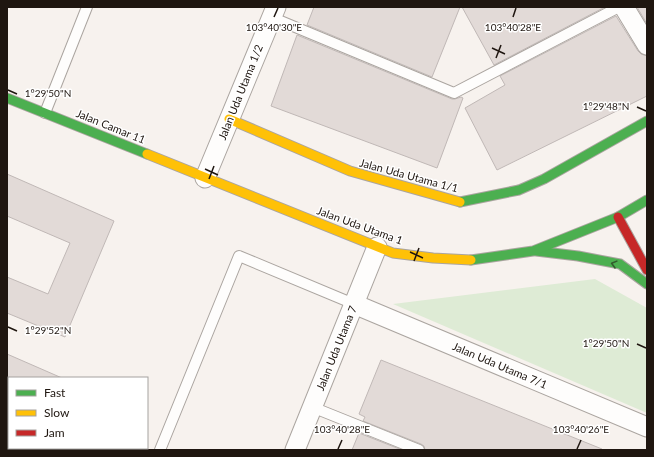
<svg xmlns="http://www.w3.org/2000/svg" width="654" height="457" viewBox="0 0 654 457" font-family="Lato,sans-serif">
  <rect width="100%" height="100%" fill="#f7f2ee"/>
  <polygon fill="#deebd5" points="595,279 647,308 647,413 393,304"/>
  <g fill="#e2dad7" stroke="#c0b8b6">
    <polygon points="314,7 460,7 432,77 307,25"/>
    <polygon points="462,7 605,7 494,65"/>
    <polygon points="637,7 647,7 647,24"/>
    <polygon points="616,16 638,51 641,54 647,56 647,96 497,170 465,108 505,85 500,76"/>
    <polygon points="297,35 452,99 455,99 461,97 463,98 437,168 271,106"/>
    <polygon points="7,174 114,221 65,337 7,313 7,277 48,294 70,243 7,216"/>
    <polygon points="7,354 62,378 7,378"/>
    <polygon points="381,360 602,449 602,450 425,450 424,446 421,444 363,421 365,417 359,414"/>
    <polygon points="359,433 402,450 352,450"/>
  </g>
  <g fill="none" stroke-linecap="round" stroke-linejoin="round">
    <defs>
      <g id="lane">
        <polyline points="271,17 454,93 619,7"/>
        <polyline points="45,113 87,7"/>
        <polyline points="312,407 419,450"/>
        <polyline points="160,450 239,256 354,304"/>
      </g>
      <g id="street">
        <polyline points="624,7 647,45"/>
        <polyline points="205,178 276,7"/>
        <polyline points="354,304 647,427"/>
        <polyline points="295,450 377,247"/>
      </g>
      <g id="fast">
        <polyline points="7,98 147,154"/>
        <polyline points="460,202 519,190 544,179 647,121"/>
        <polyline points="536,251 578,256 620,264 647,284"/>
        <polyline points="471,260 533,251 618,217 647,200"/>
      </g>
      <g id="slow">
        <polyline points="229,119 350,171 460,202"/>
        <polyline points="147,154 393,253 433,258 471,260"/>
      </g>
      <polyline id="jam" points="618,217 647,270"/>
    </defs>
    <use href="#lane" stroke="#aba5a0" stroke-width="12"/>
    <use href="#street" stroke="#aba5a0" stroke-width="21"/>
    <use href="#fast" stroke="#aba5a0" stroke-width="11"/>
    <use href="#slow" stroke="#aba5a0" stroke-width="11"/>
    <use href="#jam" stroke="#aba5a0" stroke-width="11"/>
    <use href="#lane" stroke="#fefdfc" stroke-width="10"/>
    <use href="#street" stroke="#fefdfc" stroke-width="19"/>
    <use href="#fast" stroke="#4caf50" stroke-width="9"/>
    <use href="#slow" stroke="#ffc107" stroke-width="9"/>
    <use href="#jam" stroke="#c62828" stroke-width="9"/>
  </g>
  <defs><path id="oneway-chevron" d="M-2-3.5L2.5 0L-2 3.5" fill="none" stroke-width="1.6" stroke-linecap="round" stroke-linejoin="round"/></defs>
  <use stroke="#335b2d" href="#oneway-chevron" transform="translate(614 264) rotate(-165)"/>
  <path fill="none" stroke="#1f1610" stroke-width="1.5" d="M274,17L278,8M513,17L516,8M492,48L505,54M496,58L501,45M8,90L17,94M637,107L646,111M205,169L218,175M209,179L214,166M410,252L423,258M414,261L419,248M8,327L17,331M637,344L646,348M338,449L342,440M577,449L581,440"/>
  <g text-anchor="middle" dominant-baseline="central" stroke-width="3" stroke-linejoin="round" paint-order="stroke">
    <g font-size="11" fill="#1f1610" stroke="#fff">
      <text transform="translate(240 92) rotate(-68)">Jalan Uda Utama 1/2</text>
      <text transform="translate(111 126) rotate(22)">Jalan Camar 11</text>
      <text transform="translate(409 175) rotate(15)">Jalan Uda Utama 1/1</text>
      <text transform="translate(360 225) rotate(20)">Jalan Uda Utama 1</text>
      <text transform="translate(336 348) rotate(-68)">Jalan Uda Utama 7</text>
      <text transform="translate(500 365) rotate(23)">Jalan Uda Utama 7/1</text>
    </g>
  </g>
  <g font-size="10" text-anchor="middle" fill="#1f1610" stroke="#fff" stroke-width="3" stroke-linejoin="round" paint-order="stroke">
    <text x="274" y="31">103°40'30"E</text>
    <text x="513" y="31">103°40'28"E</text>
    <text x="48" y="97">1°29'50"N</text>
    <text x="606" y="110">1°29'48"N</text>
    <text x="48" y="334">1°29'52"N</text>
    <text x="606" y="347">1°29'50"N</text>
    <text x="342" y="433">103°40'28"E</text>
    <text x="581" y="433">103°40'26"E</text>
  </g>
  <rect width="654" height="457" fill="none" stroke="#1f1610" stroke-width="16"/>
  <rect x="8" y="377" width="140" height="72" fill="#ffffff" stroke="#a5a29f"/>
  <rect x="16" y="390" width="20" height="6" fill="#4caf50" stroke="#a5a29f"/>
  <text x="44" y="397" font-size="12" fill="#1f1610">Fast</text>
  <rect x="16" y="410" width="20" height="6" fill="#ffc107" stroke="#a5a29f"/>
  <text x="44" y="417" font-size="12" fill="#1f1610">Slow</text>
  <rect x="16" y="430" width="20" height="6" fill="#c62828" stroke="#a5a29f"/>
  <text x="44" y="437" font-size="12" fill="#1f1610">Jam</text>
</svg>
